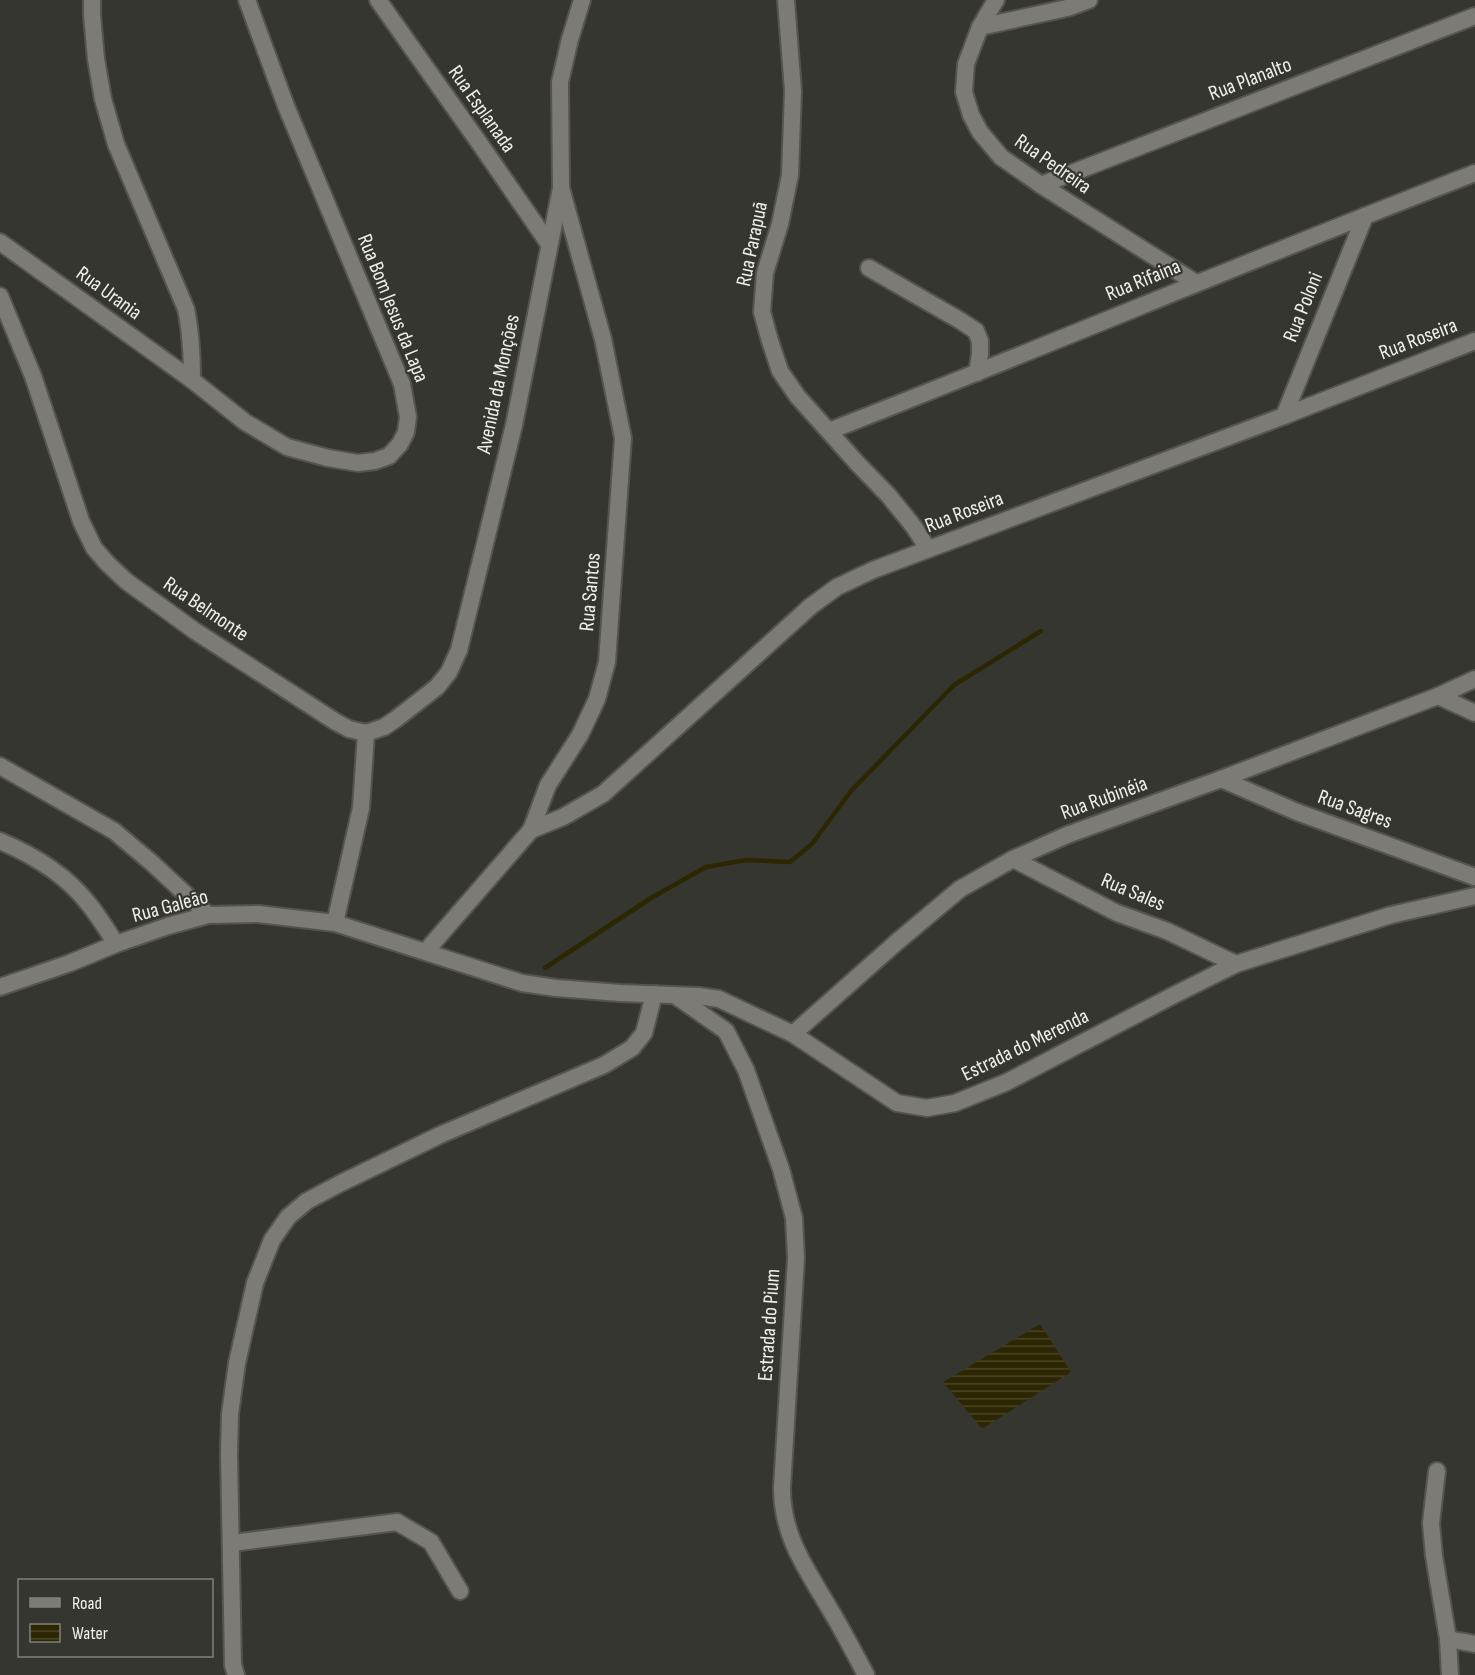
<svg xmlns="http://www.w3.org/2000/svg" width="1475" height="1675" viewBox="0 0 1475 1675" font-family="'Sofia Sans Condensed',sans-serif">
  <defs>
    <pattern id="water-rules" width="6" height="5" patternUnits="userSpaceOnUse" patternTransform="scale(1.5)"><rect width="6" height="5" fill="#2c2602"/><path d="M0 2.5h6" fill="none" stroke="#4b4627"/></pattern>
  </defs>
  <rect width="100%" height="100%" fill="#363631"/>
  <polygon fill="url(#water-rules)" points="1040,1324 1071,1372 982,1429 943,1382"/>
  <g fill="none" stroke-linecap="round" stroke-linejoin="round">
    <polyline stroke="#2c2602" stroke-width="4.5" points="545,968 651,898 706,867 746,860 790,862 812,844 851,791 954,685 1041,631"/>
    <defs>
      <g id="street">
        <path d="M92,0V15L96,59L103,99L116,144L186,309C191,333 192,356 192,380"/>
        <polyline points="378,0 480,144 549,244"/>
        <polyline points="786,0 793,91 790,175 780,224 765,273 762,312 770,341 780,371 798,397 858,464 889,496 914,527 928,549"/>
        <polyline points="996,0 980,27 966,64 964,92 971,115 980,132 1001,157 1041,185 1196,283"/>
        <polyline points="980,27 1067,8 1089,0"/>
        <polyline points="1041,185 1475,16"/>
        <polyline points="0,242 192,380 245,422 287,447 328,458 358,463 375,461 389,456 400,444 406,432 408,417 402,384 286,106 247,0"/>
        <polyline points="869,268 961,321 976,331 980,341 980,354 977,373"/>
        <polyline points="0,296 33,376 81,521 94,548 107,563 126,581 195,631 336,722 349,729 366,733"/>
        <polyline points="1284,416 1365,216"/>
        <path d="M829,431C1045,347 1259,256 1475,173"/>
        <polyline points="1438,696 1475,713"/>
        <polyline points="366,733 384,727 396,719 437,687 449,672 459,650 514,425 561,188 560,82 570,39 582,0"/>
        <polyline points="0,766 114,831 152,863 208,915"/>
        <polyline points="1221,779 1297,812 1475,877"/>
        <polyline points="531,830 563,817 603,794 811,606 837,587 873,570 1284,416 1475,341"/>
        <path d="M0,841C33,855 65,874 87,902C98,915 107,930 116,944"/>
        <polyline points="1013,859 1117,913 1167,931 1236,964"/>
        <polyline points="335,923 361,808 366,733"/>
        <polyline points="426,951 531,830 548,785 580,735 597,699 607,662 623,438 603,339 561,188"/>
        <polyline points="0,987 70,963 116,944 168,926 208,915 258,914 335,923 522,983 556,988 620,993 698,996 719,999 793,1034 897,1103 927,1108 955,1103 1007,1082 1174,995 1236,964 1391,915 1475,896"/>
        <path d="M676,996L726,1031L746,1070L781,1169L794,1218L796,1258L782,1488C782,1535 805,1567 828,1606C842,1629 854,1652 866,1675"/>
        <polyline points="793,1034 898,941 960,889 1013,859 1067,835 1221,779 1438,696 1475,679"/>
        <polyline points="1437,1471 1431,1523 1434,1556 1448,1639 1450,1675"/>
        <polyline points="232,1543 397,1522 431,1542 460,1591"/>
        <polyline points="1448,1639 1475,1644"/>
        <polyline points="236,1675 233,1665 229,1454 230,1414 237,1363 255,1283 272,1240 288,1217 307,1201 341,1183 440,1135 604,1065 632,1048 644,1033 654,994"/>
      </g>
    </defs>
    <use href="#street" stroke="#545450" stroke-width="20"/>
    <use href="#street" stroke="#7c7b76" stroke-width="16"/>
  </g>
  <g text-anchor="middle" dominant-baseline="central" stroke-width="4.5" stroke-linejoin="round" paint-order="stroke">
    <g font-size="21" fill="#efefec" stroke="#363631">
      <text transform="translate(1250 79) rotate(-21)">Rua Planalto</text>
      <text transform="translate(482 109) rotate(55)">Rua Esplanada</text>
      <text transform="translate(1053 164) rotate(35)">Rua Pedreira</text>
      <text transform="translate(752 244) rotate(-78)">Rua Parapuã</text>
      <text transform="translate(1143 280) rotate(-22)">Rua Rifaina</text>
      <text transform="translate(109 293) rotate(36)">Rua Urania</text>
      <text transform="translate(1303 307) rotate(-68)">Rua Poloni</text>
      <text transform="translate(393 308) rotate(68)">Rua Bom Jesus da Lapa</text>
      <text transform="translate(1418 339) rotate(-21)">Rua Roseira</text>
      <text transform="translate(498 384) rotate(-78)">Avenida da Monções</text>
      <text transform="translate(964 512) rotate(-21)">Rua Roseira</text>
      <text transform="translate(590 592) rotate(-85)">Rua Santos</text>
      <text transform="translate(206 609) rotate(34)">Rua Belmonte</text>
      <text transform="translate(1104 798) rotate(-20)">Rua Rubinéia</text>
      <text transform="translate(1355 809) rotate(20)">Rua Sagres</text>
      <text transform="translate(1133 892) rotate(23)">Rua Sales</text>
      <text transform="translate(170 906) rotate(-15)">Rua Galeão</text>
      <text transform="translate(1025 1045) rotate(-26)">Estrada do Merenda</text>
      <text transform="translate(769 1325) rotate(-86)">Estrada do Pium</text>
    </g>
  </g>
  <rect x="18" y="1579" width="195" height="78" fill="#363631" stroke="#80807c" stroke-width="1.5"/>
  <rect x="30" y="1598" width="30" height="9" fill="#7c7b76" stroke="#80807c" stroke-width="1.5"/>
  <text x="72" y="1609" font-size="18" fill="#efefec">Road</text>
  <rect x="30" y="1624" width="30" height="18" fill="url(#water-rules)" stroke="#80807c" stroke-width="1.5"/>
  <text x="72" y="1639" font-size="18" fill="#efefec">Water</text>
</svg>
